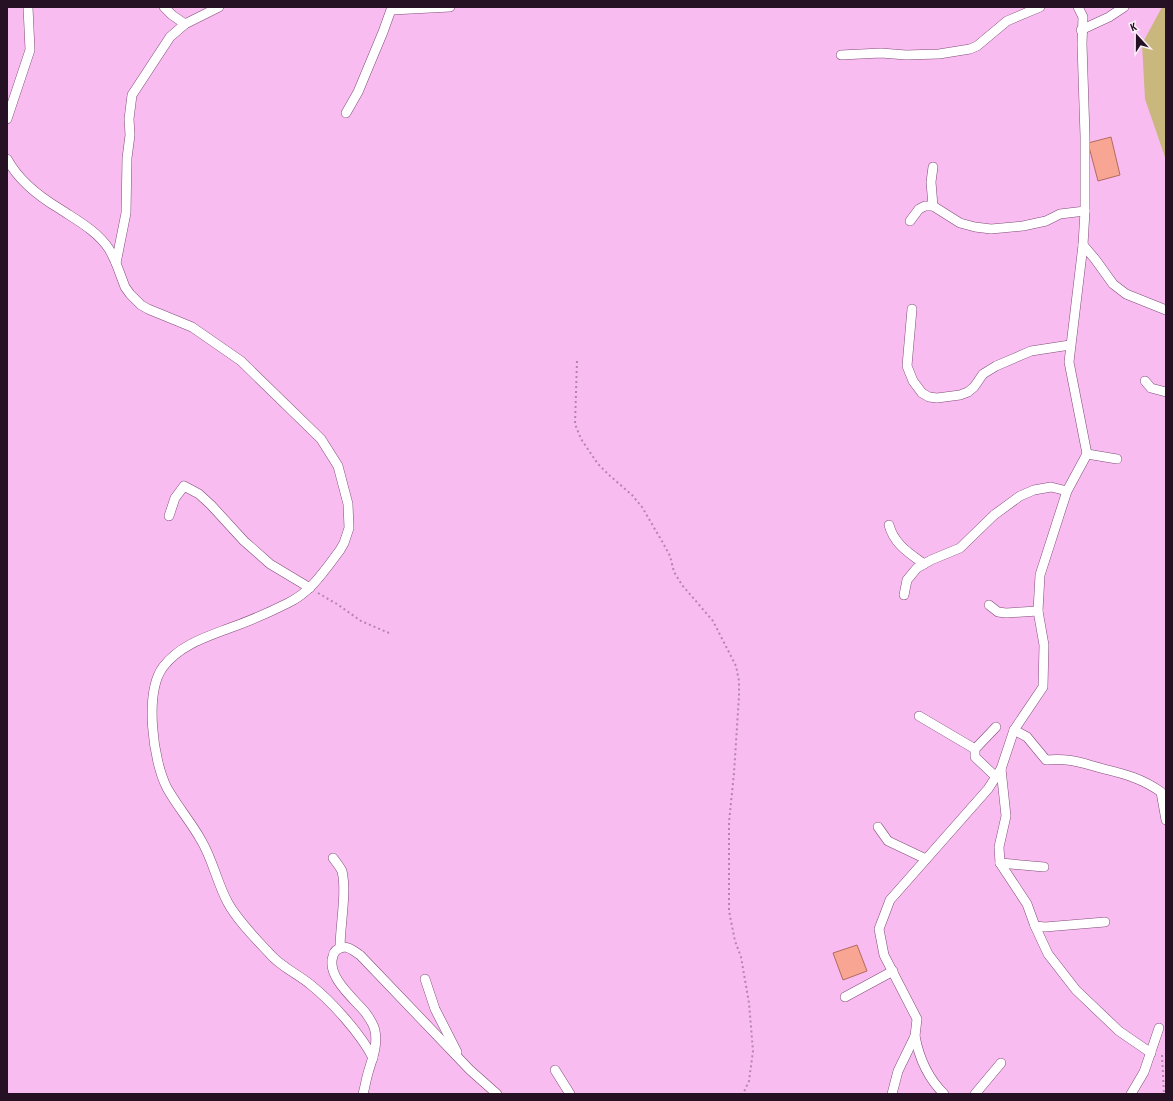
<svg xmlns="http://www.w3.org/2000/svg" width="1173" height="1101" viewBox="0 0 1173 1101" font-family="'PT Sans Narrow',sans-serif">
  <rect width="100%" height="100%" fill="#f9bcf0"/>
  <polygon fill="#c9b77e" points="1162,7 1166,7 1166,160 1145,99 1142,44"/>
  <g fill="#f9a594" stroke="#b26a5c">
    <polygon points="1111,137 1120,175 1098,181 1088,143"/>
    <polygon points="857,945 867,971 843,980 833,953"/>
  </g>
  <g fill="none" stroke-linecap="round" stroke-linejoin="round">
    <defs>
      <g id="street">
        <polyline points="164,7 172,15 185,24"/>
        <path d="M219,7L185,24L170,37L132,95L129,119L130,135L127,158L126,213L116,263L125,287L130,294L141,305L148,309L192,327L241,361L321,439L338,466L348,504L349,528L344,543L340,550C325,570 311,592 288,603C268,613 247,622 227,629C203,638 179,646 163,667C144,693 153,761 167,788C177,806 191,822 201,840C213,860 217,883 228,903C238,921 256,939 270,954C281,967 298,974 311,985C332,1002 361,1034 373,1058"/>
        <polyline points="392,10 450,7"/>
        <polyline points="1081,30 1109,17 1124,7"/>
        <polyline points="841,55 881,53 906,55 939,54 970,49 977,46 1007,21 1040,7"/>
        <polyline points="346,113 358,92 383,32 392,7"/>
        <polyline points="7,119 30,50 28,7"/>
        <path d="M7,159C19,181 38,196 60,209C78,221 97,231 109,249C112,254 114,259 116,263"/>
        <polyline points="933,167 931,182 933,206"/>
        <polyline points="910,221 919,209 925,206 933,206 960,223 975,227 991,229 1023,226 1046,221 1060,214 1085,211"/>
        <polyline points="1083,245 1095,259 1113,284 1126,294 1166,310"/>
        <polyline points="912,309 907,366 913,381 922,393 929,397 937,398 960,395 968,392 974,387 983,374 996,366 1031,351 1070,345"/>
        <polyline points="1145,381 1151,388 1166,392"/>
        <polyline points="1087,454 1117,459"/>
        <polyline points="169,516 175,498 184,486 199,494 211,505 244,541 270,564 310,588"/>
        <path d="M889,525C894,544 909,553 924,564"/>
        <polyline points="904,595 907,580 917,568 931,560 960,548 994,515 1020,496 1034,490 1051,487 1067,491"/>
        <polyline points="989,605 998,612 1006,613 1038,611"/>
        <polyline points="919,716 975,749"/>
        <path d="M1014,730L1027,737L1046,760C1072,758 1081,763 1104,769C1125,774 1143,779 1161,792L1166,820"/>
        <polyline points="1001,769 1006,816 999,847 1000,863 1027,904 1035,926 1045,927 1105,922"/>
        <polyline points="996,777 975,757 975,749 996,727"/>
        <polyline points="878,827 888,841 926,859"/>
        <path d="M333,858C336,862 340,867 342,871C347,892 340,926 340,948"/>
        <polyline points="1000,863 1044,867"/>
        <polyline points="1035,926 1048,954 1076,990 1119,1031 1151,1053"/>
        <polyline points="425,979 435,1009 457,1052"/>
        <polyline points="845,997 893,971"/>
        <path d="M915,1036C919,1058 928,1078 944,1094"/>
        <polyline points="555,1070 570,1094"/>
        <path d="M363,1094C365,1087 366,1080 368,1073C372,1059 378,1046 375,1031C374,1024 369,1018 365,1012C353,998 326,976 333,956C334,950 339,948 344,947C350,947 355,952 360,955L470,1070L497,1094"/>
        <polyline points="892,1094 898,1071 915,1036 917,1019 884,955 879,929 890,900 988,789 1001,769 1014,730 1043,687 1044,645 1038,611 1040,575 1067,491 1087,454 1069,362 1083,245 1085,211 1085,136 1082,44 1083,17 1078,7"/>
        <polyline points="975,1094 1001,1063"/>
        <polyline points="1131,1094 1144,1072 1159,1028"/>
      </g>
    </defs>
    <use href="#street" stroke="#804b79" stroke-width="10"/>
    <g stroke="#b484ad" stroke-width="2" stroke-dasharray="2 3" stroke-linecap="butt">
      <polyline points="577,361 575,424 581,439 598,464 609,475 632,495 642,507 663,543 670,556 674,572 682,585 713,621 736,666 739,681 739,696 734,773 729,822 729,911 735,941 741,957 749,1003 753,1051 749,1081 743,1094"/>
      <polyline points="318,593 337,604 361,621 389,633"/>
      <polyline points="1162,1055 1164,1094"/>
    </g>
    <use href="#street" stroke="#fff" stroke-width="9"/>
  </g>
  <rect width="1173" height="1101" fill="none" stroke="#261023" stroke-width="16"/>
  <g transform="translate(1137 36) rotate(339)" stroke="#fcf0fa" stroke-width="3" paint-order="stroke">
  <path d="M0-3L7 15L0 10L-7 15Z" fill="#261023"/>
  <text y="-6" font-size="11" font-weight="bold" text-anchor="middle" fill="#261023">K</text>
  </g>
</svg>
